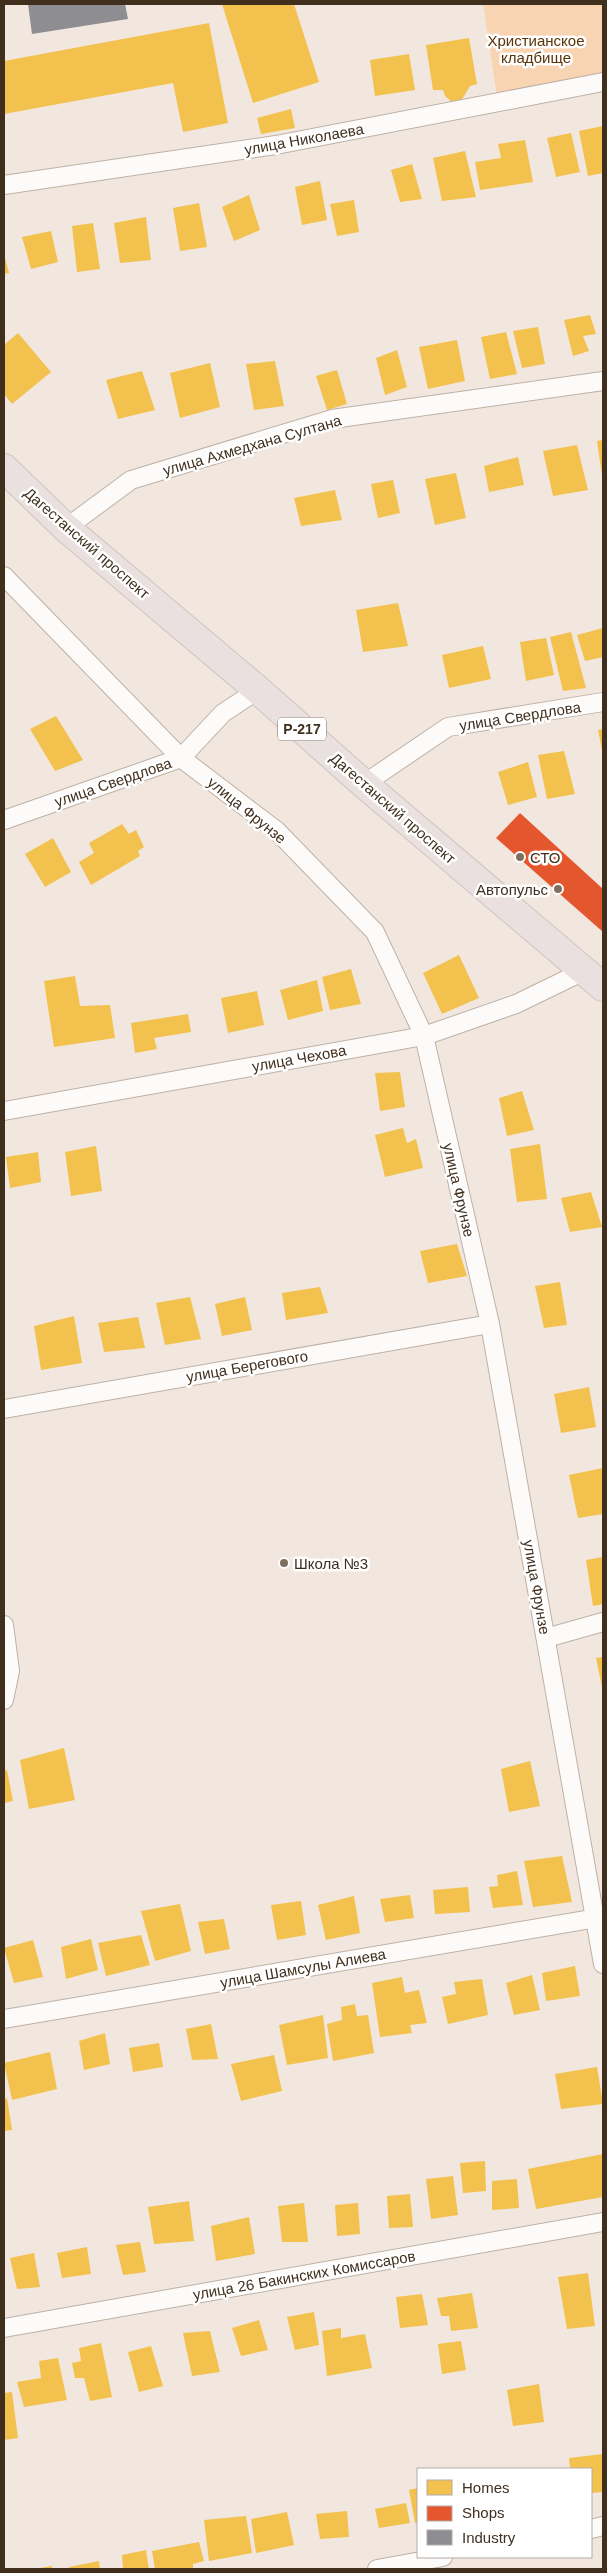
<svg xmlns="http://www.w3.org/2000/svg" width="607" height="2573" viewBox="0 0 607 2573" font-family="Helvetica,sans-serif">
  <rect width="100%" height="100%" fill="#f2e7de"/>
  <polygon fill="#f8d4b3" points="483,4 603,4 603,82 498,103"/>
  <g fill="#f2c14e">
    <polygon points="222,4 294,4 319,82 253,103"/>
    <polygon points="209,23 228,123 183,132 173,83 4,114 4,61"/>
    <polygon points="469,38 477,84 470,86 461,101 452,102 445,96 443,90 433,90 426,45"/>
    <polygon points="409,54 415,90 375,96 370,60"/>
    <polygon points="291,109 295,128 261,134 257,118"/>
    <polygon points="603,126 603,173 588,176 579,131"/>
    <polygon points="571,133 580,172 556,177 547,138"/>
    <polygon points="525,140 533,182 480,190 475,162 501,158 498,144"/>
    <polygon points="465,151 476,197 442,201 433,158"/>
    <polygon points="412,164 422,199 400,202 391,170"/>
    <polygon points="320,181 327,220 302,225 295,187"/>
    <polygon points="249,195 260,230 234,241 222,207"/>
    <polygon points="354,200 359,232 337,236 330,204"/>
    <polygon points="199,203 207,247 180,251 173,208"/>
    <polygon points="146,217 151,260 120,263 114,223"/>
    <polygon points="93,223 100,269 77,272 72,226"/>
    <polygon points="51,231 58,262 31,269 22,237"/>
    <polygon points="4,254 9,273 4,274"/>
    <polygon points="590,315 596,334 583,336 589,351 573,356 564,320"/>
    <polygon points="538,327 545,364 522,368 513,331"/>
    <polygon points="506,332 517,374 490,379 481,337"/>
    <polygon points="18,333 51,372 12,404 4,394 4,345"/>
    <polygon points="457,340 465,381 428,389 419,347"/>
    <polygon points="397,350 407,387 385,395 376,358"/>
    <polygon points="275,361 284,406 254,410 246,364"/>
    <polygon points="210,363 220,407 180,418 170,373"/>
    <polygon points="337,370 347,404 327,410 316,376"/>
    <polygon points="142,371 155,410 118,419 106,380"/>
    <polygon points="603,440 603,475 602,475 597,441"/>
    <polygon points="577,445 588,490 553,496 543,451"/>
    <polygon points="518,457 524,485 489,492 484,466"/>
    <polygon points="456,473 466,518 435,525 425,479"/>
    <polygon points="393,480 400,513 378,518 371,484"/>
    <polygon points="335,490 342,520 301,526 294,498"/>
    <polygon points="398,603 408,646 363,652 356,610"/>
    <polygon points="603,628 603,657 585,661 577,635"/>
    <polygon points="571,632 586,688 563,691 550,637"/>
    <polygon points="546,638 554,675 526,681 520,642"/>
    <polygon points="483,646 491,679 449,688 442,655"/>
    <polygon points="56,716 83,760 55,771 30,729"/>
    <polygon points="603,729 603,750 602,750 598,730"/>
    <polygon points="564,751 575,794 547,799 538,755"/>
    <polygon points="528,762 537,797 508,805 498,772"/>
    <polygon points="122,824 129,834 136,830 144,847 138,851 140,856 91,885 79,862 94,853 89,843"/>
    <polygon points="53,838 71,872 45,887 25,854"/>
    <polygon points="459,955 479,998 442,1014 423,973"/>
    <polygon points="351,969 361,1004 330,1010 322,977"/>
    <polygon points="75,976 80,1006 110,1005 115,1038 54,1047 44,981"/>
    <polygon points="317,980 323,1011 288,1020 280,990"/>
    <polygon points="257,991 264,1025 228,1033 221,998"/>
    <polygon points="188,1014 191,1032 154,1038 157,1049 135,1053 131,1023"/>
    <polygon points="400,1072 405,1107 380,1111 375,1073"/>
    <polygon points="522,1091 534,1130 507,1136 499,1098"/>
    <polygon points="403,1128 407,1143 416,1139 423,1168 385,1177 375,1135"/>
    <polygon points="540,1144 547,1199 517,1202 510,1149"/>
    <polygon points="96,1146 102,1191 71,1196 65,1152"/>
    <polygon points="38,1152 41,1182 10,1188 6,1157"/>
    <polygon points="591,1192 602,1227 570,1232 561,1198"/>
    <polygon points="457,1244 467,1276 428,1283 420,1251"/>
    <polygon points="560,1282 567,1325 544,1328 535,1286"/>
    <polygon points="320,1287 328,1313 286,1320 282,1293"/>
    <polygon points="190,1297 201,1339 165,1345 156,1303"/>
    <polygon points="245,1297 252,1330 222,1336 215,1304"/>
    <polygon points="74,1316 82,1363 41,1370 34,1326"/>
    <polygon points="138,1317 145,1348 104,1352 98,1323"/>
    <polygon points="589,1387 596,1427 561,1433 554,1394"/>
    <polygon points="603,1468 603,1514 578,1518 569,1475"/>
    <polygon points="603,1557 603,1604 593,1606 586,1560"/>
    <polygon points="603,1657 603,1687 602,1687 596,1658"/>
    <polygon points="64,1748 75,1800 29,1809 20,1760"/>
    <polygon points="530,1761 540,1806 509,1812 501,1769"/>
    <polygon points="7,1770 13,1801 4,1803 4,1771"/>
    <polygon points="562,1856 572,1902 533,1907 524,1861"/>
    <polygon points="517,1871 523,1905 493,1908 489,1887 498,1886 497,1875"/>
    <polygon points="468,1887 470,1912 435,1914 433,1890"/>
    <polygon points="410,1895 414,1918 385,1922 380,1899"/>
    <polygon points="354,1896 360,1933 326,1940 318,1905"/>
    <polygon points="301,1901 306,1935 277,1940 271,1905"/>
    <polygon points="180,1904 191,1951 155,1961 141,1911"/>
    <polygon points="224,1919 230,1949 205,1954 198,1922"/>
    <polygon points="141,1935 150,1965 106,1976 98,1943"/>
    <polygon points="91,1939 98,1970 66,1979 61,1947"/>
    <polygon points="33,1940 43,1977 14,1983 4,1948"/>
    <polygon points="575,1966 580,1996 546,2001 542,1973"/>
    <polygon points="532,1975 540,2010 514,2015 506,1983"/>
    <polygon points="402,1977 405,1993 419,1990 427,2023 410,2025 412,2033 380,2037 372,1983"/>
    <polygon points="482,1979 488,2015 448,2024 442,1997 456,1994 454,1982"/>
    <polygon points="355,2004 357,2016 368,2015 374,2053 333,2061 327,2024 342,2020 341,2007"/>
    <polygon points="323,2015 328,2058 287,2065 279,2025"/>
    <polygon points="211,2024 218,2059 192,2060 186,2029"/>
    <polygon points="105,2033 110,2064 84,2070 79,2041"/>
    <polygon points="159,2043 163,2067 133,2072 129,2048"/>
    <polygon points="50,2052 57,2089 12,2100 4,2063"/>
    <polygon points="274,2055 282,2091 241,2101 231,2064"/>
    <polygon points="597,2067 603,2104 561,2109 555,2074"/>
    <polygon points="7,2098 12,2130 4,2131 4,2099"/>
    <polygon points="603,2154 603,2197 536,2209 528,2169"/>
    <polygon points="485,2161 486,2191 463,2193 460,2163"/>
    <polygon points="453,2176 458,2215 431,2219 426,2179"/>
    <polygon points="517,2179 519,2208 492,2210 492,2181"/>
    <polygon points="410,2194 413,2227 389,2228 387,2196"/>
    <polygon points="189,2201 194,2241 154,2244 148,2207"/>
    <polygon points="304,2203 308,2242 282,2242 278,2206"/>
    <polygon points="358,2203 360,2234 337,2236 335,2205"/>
    <polygon points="249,2217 255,2254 216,2261 211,2226"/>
    <polygon points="140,2242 146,2272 123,2275 116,2245"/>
    <polygon points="87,2247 91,2274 62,2278 57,2253"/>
    <polygon points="34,2253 40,2287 17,2289 10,2258"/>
    <polygon points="588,2273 595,2326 567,2329 558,2277"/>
    <polygon points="472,2293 478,2328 451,2331 449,2316 441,2316 437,2298"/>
    <polygon points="422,2294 428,2325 400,2328 396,2297"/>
    <polygon points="314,2312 319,2345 295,2350 287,2317"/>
    <polygon points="259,2320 268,2350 241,2356 232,2328"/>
    <polygon points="341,2328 341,2338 365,2334 372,2368 327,2376 322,2331"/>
    <polygon points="210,2331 220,2372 192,2376 183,2333"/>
    <polygon points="461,2341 466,2370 442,2374 438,2344"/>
    <polygon points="101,2343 112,2397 90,2401 84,2378 75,2378 72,2363 81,2361 79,2348"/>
    <polygon points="151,2346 163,2386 139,2392 128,2352"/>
    <polygon points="58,2358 67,2400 24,2407 17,2382 41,2378 39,2361"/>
    <polygon points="539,2384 544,2422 513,2426 507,2390"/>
    <polygon points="12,2392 18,2438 4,2440 4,2393"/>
    <polygon points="603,2454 603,2492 591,2493 591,2469 570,2469 569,2458"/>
    <polygon points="418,2488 418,2522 415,2523 409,2490"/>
    <polygon points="406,2503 410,2523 379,2528 375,2509"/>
    <polygon points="347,2511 349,2537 320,2539 316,2514"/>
    <polygon points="287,2512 294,2545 256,2553 251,2519"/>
    <polygon points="246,2516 252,2553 209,2561 204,2520"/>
    <polygon points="199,2542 204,2561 193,2564 193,2569 155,2569 152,2551"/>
    <polygon points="146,2550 149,2569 123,2569 122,2555"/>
    <polygon points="99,2561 100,2569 70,2569 69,2567"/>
    <polygon points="52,2566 52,2569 40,2569 40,2568"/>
  </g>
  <polygon fill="#e4572e" points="520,813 603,889 603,932 496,838"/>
  <polygon fill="#8d8d92" points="28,4 125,4 128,19 32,34"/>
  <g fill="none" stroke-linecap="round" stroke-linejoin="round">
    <defs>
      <g id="minor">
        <polyline points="4,185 276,145 603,82"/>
        <polyline points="66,528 131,480 332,419 603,381"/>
        <polyline points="4,576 181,758 277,831 375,932 424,1036 490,1324 603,1964"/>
        <polyline points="364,784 448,727 603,702"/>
        <polyline points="4,820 181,758 223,713 258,690"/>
        <polyline points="4,1111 424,1036 516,1004 584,971"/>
        <polyline points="4,1409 490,1324"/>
        <polyline points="4,1625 10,1671 4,1700"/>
        <polyline points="546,1638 603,1622"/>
        <polyline points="4,2019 603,1917"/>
        <polyline points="4,2328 603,2222"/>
        <polyline points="591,2529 603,2526"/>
        <polyline points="377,2569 443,2557"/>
      </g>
      <polyline id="trunk" points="4,468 66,528 258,690 364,784 603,987"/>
    </defs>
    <use href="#minor" stroke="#beb1a5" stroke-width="20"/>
    <use href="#trunk" stroke="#cdc5be" stroke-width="30"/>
    <use href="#minor" stroke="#fdfbfa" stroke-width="18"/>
    <use href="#trunk" stroke="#eae0e0" stroke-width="28"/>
  </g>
  <g fill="#7f6f61" stroke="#fff" stroke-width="2">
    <circle cx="520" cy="857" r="5"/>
    <circle cx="558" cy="889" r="5"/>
    <circle cx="284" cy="1563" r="5"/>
  </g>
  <g text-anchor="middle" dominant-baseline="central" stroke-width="5" stroke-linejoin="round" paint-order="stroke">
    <rect fill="#fff" stroke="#7a6d62" stroke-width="1" x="278" y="717.5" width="48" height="23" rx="4"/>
    <g font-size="14" font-weight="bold" fill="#412f1e">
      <text x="302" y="729">Р-217</text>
    </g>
    <g font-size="15" fill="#5a3306" stroke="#fff">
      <text x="536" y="40">Христианское<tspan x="536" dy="17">кладбище</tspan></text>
    </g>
    <g font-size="15" fill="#412f1e" stroke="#fff">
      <text transform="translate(304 139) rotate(-10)">улица Николаева</text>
      <text transform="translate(252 445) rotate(-16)">улица Ахмедхана Султана</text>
      <text transform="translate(87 543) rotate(41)">Дагестанский проспект</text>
      <text transform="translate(520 716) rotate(-9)">улица Свердлова</text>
      <text transform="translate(113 782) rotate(-19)">улица Свердлова</text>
      <text transform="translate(393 808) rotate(41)">Дагестанский проспект</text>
      <text transform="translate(247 810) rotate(39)">улица Фрунзе</text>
      <text transform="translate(299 1058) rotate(-10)">улица Чехова</text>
      <text transform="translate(459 1190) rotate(77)">улица Фрунзе</text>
      <text transform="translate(247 1366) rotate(-10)">улица Берегового</text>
      <text transform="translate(537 1587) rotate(80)">улица Фрунзе</text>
      <text transform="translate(303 1968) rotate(-10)">улица Шамсулы Алиева</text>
      <text transform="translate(304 2275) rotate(-10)">улица 26 Бакинских Комиссаров</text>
    </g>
    <g font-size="15" fill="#412f1e" stroke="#fff" text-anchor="start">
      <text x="530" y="857">СТО</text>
      <text x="548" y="889" text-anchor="end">Автопульс</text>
      <text x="294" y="1563">Школа №3</text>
    </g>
  </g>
  <rect width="607" height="2573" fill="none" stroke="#412f1e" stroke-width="10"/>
  <rect x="417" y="2468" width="175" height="90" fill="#ffffff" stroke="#b3aca5"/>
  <rect x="427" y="2480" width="25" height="15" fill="#f2c14e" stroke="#b3aca5"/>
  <text x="462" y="2493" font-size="15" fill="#412f1e">Homes</text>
  <rect x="427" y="2506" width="25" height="15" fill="#e4572e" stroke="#b3aca5"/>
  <text x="462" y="2518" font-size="15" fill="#412f1e">Shops</text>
  <rect x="427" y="2530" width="25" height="15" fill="#8d8d92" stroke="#b3aca5"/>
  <text x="462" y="2543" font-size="15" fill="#412f1e">Industry</text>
</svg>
